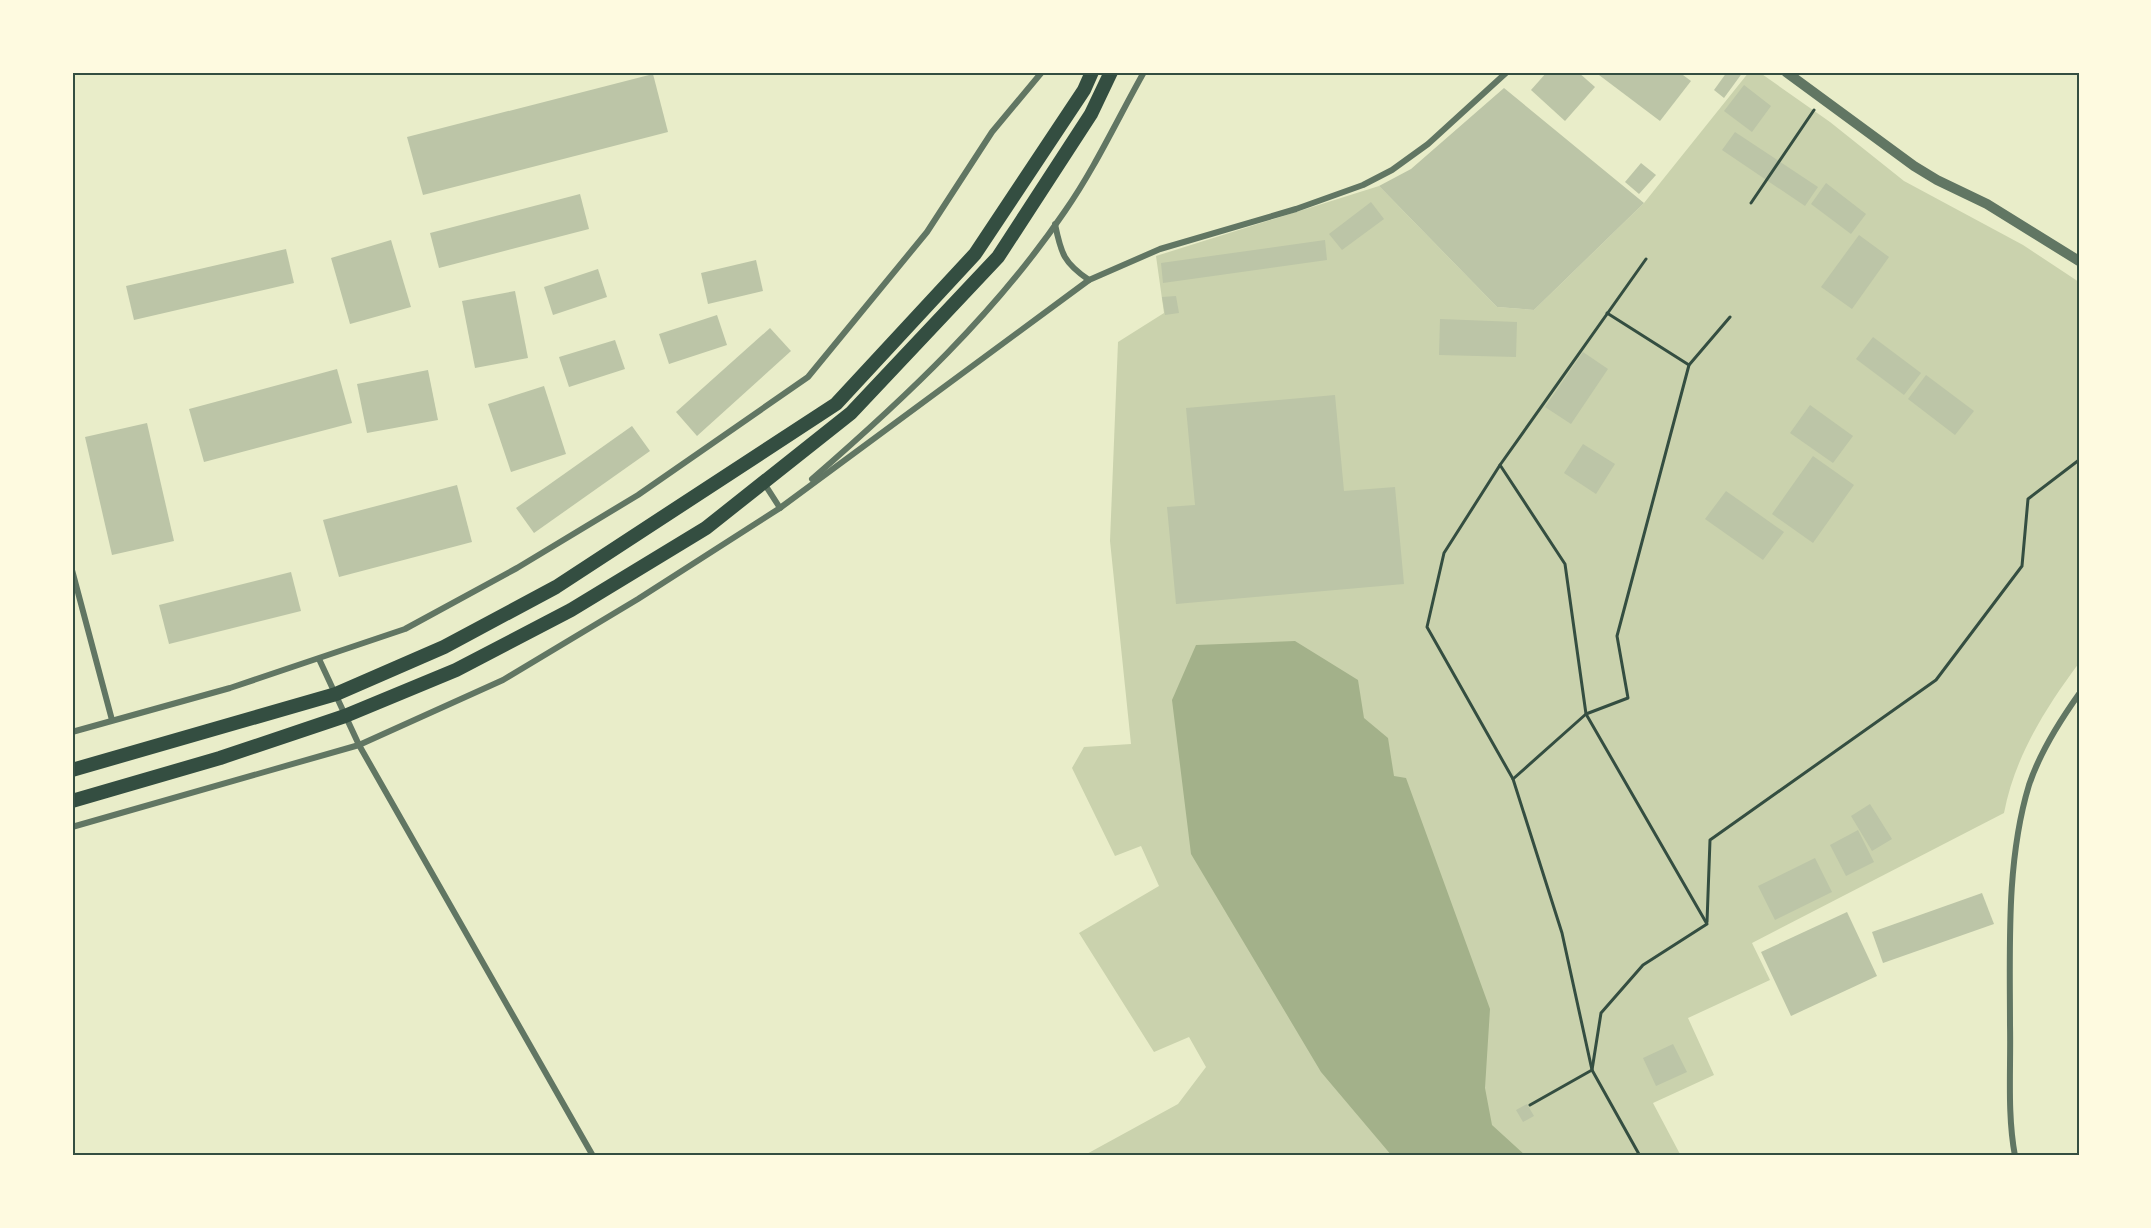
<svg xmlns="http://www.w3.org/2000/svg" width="2151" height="1228" viewBox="0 0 2151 1228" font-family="Inter,sans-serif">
  <rect width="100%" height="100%" fill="#e9edc9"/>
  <path fill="#cad2ad" d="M1749,72H1759L1830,122L1904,181L2023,245L2079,282V663C2045,709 2015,756 2004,813L1752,943L1770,980L1688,1018L1714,1075L1653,1103L1681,1156H1083L1178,1104L1206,1067L1189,1037L1154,1052L1079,933L1159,886L1141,846L1115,856L1072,768L1084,747L1131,744L1110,541L1118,342L1164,313L1156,256L1379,186L1497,307L1534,310L1644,203Z"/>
  <polygon fill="#a3b18a" points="1295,641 1358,680 1364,718 1388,738 1394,776 1406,778 1490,1009 1485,1088 1492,1125 1526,1156 1392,1156 1321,1072 1191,854 1172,700 1196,645"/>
  <g fill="#bcc5a7">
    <polygon points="1547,72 1578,72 1595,87 1565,121 1531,90"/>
    <polygon points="1595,72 1679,72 1691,81 1660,121"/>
    <polygon points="1727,72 1743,72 1724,98 1714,90"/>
    <polygon points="653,74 668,132 423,195 407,137"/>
    <polygon points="1744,85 1771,106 1752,132 1724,111"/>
    <polygon points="1504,88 1644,203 1534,310 1497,307 1379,186 1411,169"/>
    <polygon points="1735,132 1818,187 1805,206 1722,150"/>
    <polygon points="1641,163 1656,175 1639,194 1625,182"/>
    <polygon points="1826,183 1866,214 1851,234 1811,204"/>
    <polygon points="580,194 589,229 439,268 430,233"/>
    <polygon points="1371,202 1384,219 1342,250 1329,234"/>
    <polygon points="1859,235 1889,257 1852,309 1821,287"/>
    <polygon points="391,240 411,307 350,324 331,258"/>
    <polygon points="1325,240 1327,260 1163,283 1161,263"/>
    <polygon points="286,249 294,283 134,320 126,286"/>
    <polygon points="756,260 763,291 708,304 701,273"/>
    <polygon points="598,269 607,297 553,315 544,287"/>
    <polygon points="515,291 528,358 475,368 462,301"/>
    <polygon points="1176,296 1179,313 1165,315 1162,297"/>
    <polygon points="717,315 727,345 669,364 659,334"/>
    <polygon points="1440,319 1517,322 1516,357 1439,355"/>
    <polygon points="770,328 791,351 697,436 676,412"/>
    <polygon points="1873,337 1921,373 1904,395 1856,359"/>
    <polygon points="615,340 625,369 569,387 559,357"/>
    <polygon points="1583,352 1608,369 1571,424 1545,407"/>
    <polygon points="337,369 352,423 204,462 189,409"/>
    <polygon points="428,370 438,420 367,433 357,384"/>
    <polygon points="1926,375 1974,411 1955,435 1908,399"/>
    <polygon points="544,386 566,454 511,472 488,404"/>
    <polygon points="1335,395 1344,491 1395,487 1404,584 1176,604 1167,507 1195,505 1186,408"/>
    <polygon points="1810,405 1853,436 1833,463 1790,433"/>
    <polygon points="147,423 174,541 112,555 85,437"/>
    <polygon points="632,426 650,451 534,533 516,508"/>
    <polygon points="1583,444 1615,464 1596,494 1564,473"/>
    <polygon points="1813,456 1854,485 1813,543 1772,514"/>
    <polygon points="457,485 472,542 339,577 323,520"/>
    <polygon points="1726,491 1784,532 1763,560 1705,519"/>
    <polygon points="291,572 301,611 169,644 159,605"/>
    <polygon points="1870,804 1892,839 1872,851 1851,816"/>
    <polygon points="1858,830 1874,862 1846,876 1830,845"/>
    <polygon points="1815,858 1832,892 1775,920 1758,886"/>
    <polygon points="1982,893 1994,924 1883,963 1872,932"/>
    <polygon points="1847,912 1877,976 1791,1016 1761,952"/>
    <polygon points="1673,1044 1687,1072 1656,1086 1643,1058"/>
    <polygon points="1527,1104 1534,1116 1523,1122 1516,1110"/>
  </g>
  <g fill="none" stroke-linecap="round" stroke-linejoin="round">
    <g stroke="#344e41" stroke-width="3">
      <polyline points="1751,203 1814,110"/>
      <polyline points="1607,313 1689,365"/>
      <polyline points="1500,465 1444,553 1427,627 1513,779 1562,933 1592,1070 1640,1156"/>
      <polyline points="1513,779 1586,714 1628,698 1617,636 1689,365 1730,317"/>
      <polyline points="1707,922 1710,840 1936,680 2022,566 2028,499 2079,460"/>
      <polyline points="1530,1105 1592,1070 1601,1013 1643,965 1707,924 1586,714 1565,564 1500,465 1646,259"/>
    </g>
    <g stroke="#617663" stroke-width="6">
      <path d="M1055,224C1061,254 1064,263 1089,280"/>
      <path d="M812,479C904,399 996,313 1065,211C1095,168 1118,118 1144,72"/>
      <polyline points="764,483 780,508"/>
      <polyline points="72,570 112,720"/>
      <polyline points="319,659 359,745 593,1156"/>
      <polyline points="72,732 230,688 405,629 517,568 638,495 808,377 927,232 992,132 1042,72"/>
      <polyline points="72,827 359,745 503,680 638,599 780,508 1089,280 1160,249 1296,209 1363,185 1392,170 1428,144 1507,72"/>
      <path d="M2015,1156C2007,1113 2011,1068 2010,1025C2010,946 2006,861 2029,785C2040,752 2059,722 2079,694"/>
    </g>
    <polyline stroke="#617663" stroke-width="10" points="1786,72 1914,166 1937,180 1987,204 2079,261"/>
    <g stroke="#344e41" stroke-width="14">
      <polyline points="72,770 336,694 444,647 556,587 836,404 975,254 1084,90 1092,72"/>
      <polyline points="72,801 220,758 345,716 456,670 571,610 706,528 851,413 998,257 1091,114 1111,72"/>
    </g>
  </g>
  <rect width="2151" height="1228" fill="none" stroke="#fefae0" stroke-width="147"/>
  <rect x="74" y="74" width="2004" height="1080" fill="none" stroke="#344e41" stroke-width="2"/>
</svg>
